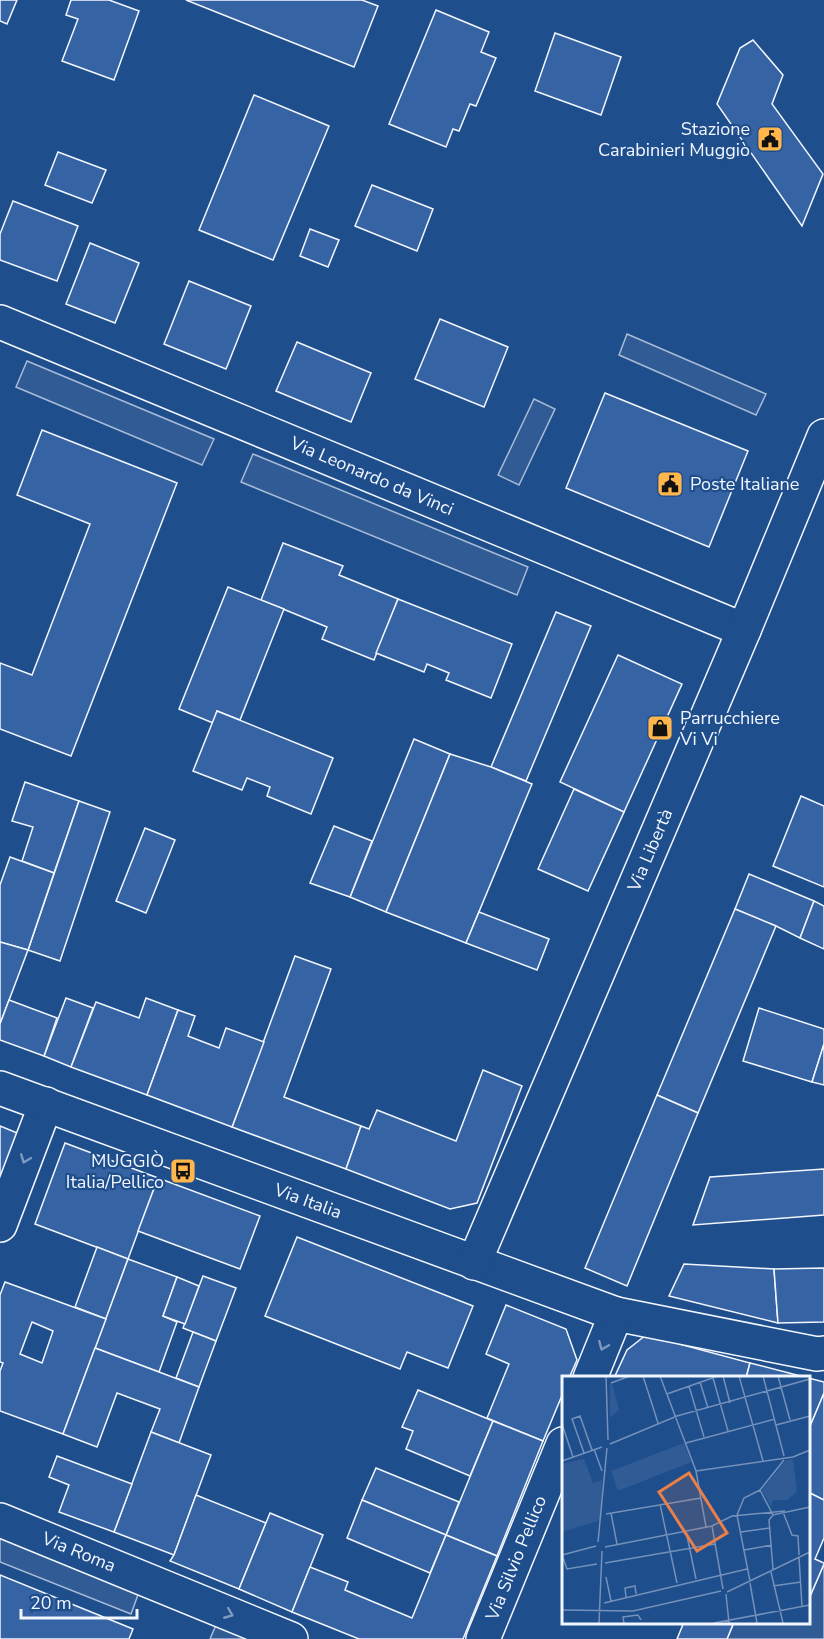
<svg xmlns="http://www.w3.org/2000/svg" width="824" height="1639" viewBox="0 0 824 1639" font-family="'Nunito Sans',sans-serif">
  <rect width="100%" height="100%" fill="#1f4e8c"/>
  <g fill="#305b95" stroke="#a8bbd7" stroke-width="1.5">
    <polygon points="627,334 766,394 756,415 619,355"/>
    <polygon points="27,361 214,439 202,465 16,387"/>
    <polygon points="534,399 555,409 519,485 498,475"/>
    <polygon points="253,454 528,567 517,595 241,482"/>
    <polygon points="0,1537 139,1592 131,1614 0,1562"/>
    <polygon points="824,1564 824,1639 727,1639 734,1623 808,1622 808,1601"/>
    <polygon points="216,1625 251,1639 210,1639"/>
  </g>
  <g fill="#3563a3" stroke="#f2f6ff" stroke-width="1.5" fill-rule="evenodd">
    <polygon points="0,0 17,0 7,24 0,21"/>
    <polygon points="71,0 109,0 139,11 114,80 62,61 78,19 66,15"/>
    <polygon points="186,0 362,0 378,6 354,67"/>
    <polygon points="436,10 489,32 481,52 496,58 476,106 470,104 459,131 453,129 446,147 389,124"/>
    <polygon points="555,33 621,57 601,115 535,91"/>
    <polygon points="753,40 783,75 772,104 823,174 802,226 717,104 740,48"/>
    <polygon points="254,95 329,126 273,260 199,230"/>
    <polygon points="58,152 106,170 92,203 45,185"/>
    <polygon points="372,185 433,209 417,251 355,226"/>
    <polygon points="13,201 78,226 57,281 0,260 0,234"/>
    <polygon points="310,229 339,240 328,267 300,256"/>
    <polygon points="90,243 139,263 115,323 66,304"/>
    <polygon points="189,281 251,306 226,369 164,344"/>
    <polygon points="440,319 508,347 484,407 415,379"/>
    <polygon points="297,342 371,373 351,422 276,391"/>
    <polygon points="605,393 748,451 709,547 566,488"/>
    <polygon points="42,430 177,483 71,756 0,729 0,663 32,675 90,524 17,495"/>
    <polygon points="283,543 343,566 339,575 398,599 374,660 322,639 327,627 261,600"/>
    <polygon points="228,587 284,609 240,720 217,711 213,723 179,709"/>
    <polygon points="398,599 512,644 491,698 446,680 449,673 427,664 424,672 376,653"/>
    <polygon points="556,612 591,626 526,781 491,767"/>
    <polygon points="618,655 682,684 624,812 560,782"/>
    <polygon points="217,711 333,758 311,814 267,796 270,787 247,778 242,790 193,771"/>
    <polygon points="414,739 450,754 386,912 350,897"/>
    <polygon points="450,754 491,767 532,784 466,943 386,912"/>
    <polygon points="25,782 79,801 54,873 22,861 33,827 12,821"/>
    <polygon points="574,789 624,812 588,891 538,869"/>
    <polygon points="801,796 824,806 824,887 773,866"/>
    <polygon points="79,801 110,812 60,961 28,950"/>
    <polygon points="334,826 372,841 350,897 310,883"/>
    <polygon points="145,828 175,840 146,913 116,901"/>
    <polygon points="10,857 54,873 28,950 0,942 0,885"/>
    <polygon points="749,874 814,901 800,938 776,926 735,909"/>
    <polygon points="814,901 824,906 824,949 800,938"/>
    <polygon points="735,909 776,926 698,1113 657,1095"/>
    <polygon points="479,912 549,939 537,970 466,943"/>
    <polygon points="0,942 28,950 0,1024"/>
    <polygon points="295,956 331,969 284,1097 361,1126 346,1169 232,1127"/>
    <polygon points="66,998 93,1008 71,1067 44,1056"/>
    <polygon points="146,998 178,1010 147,1095 71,1067 96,1002 139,1018"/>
    <polygon points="9,1000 57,1018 44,1056 0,1040 0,1024"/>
    <polygon points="759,1008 824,1029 824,1044 812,1082 743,1061"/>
    <polygon points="178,1010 195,1016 188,1036 219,1048 226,1028 264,1042 232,1127 147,1095"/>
    <polygon points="824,1044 824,1085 812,1082"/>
    <polygon points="483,1070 522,1086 477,1203 450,1209 346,1169 361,1126 369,1129 377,1110 456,1141"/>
    <polygon points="657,1095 698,1113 627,1286 585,1268"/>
    <polygon points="0,1126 22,1135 0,1189"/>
    <polygon points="65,1143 158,1178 128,1259 35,1224"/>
    <polygon points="824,1169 824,1215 693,1225 710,1177"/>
    <polygon points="158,1178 260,1216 240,1269 138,1231"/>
    <polygon points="297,1237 473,1306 448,1368 407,1352 400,1369 265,1316"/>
    <polygon points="97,1247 128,1259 106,1319 75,1307"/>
    <polygon points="128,1259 177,1277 163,1316 177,1322 159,1372 95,1348"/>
    <polygon points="684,1264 774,1269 778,1323 669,1296"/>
    <polygon points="824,1268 824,1322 778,1323 774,1269"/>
    <polygon points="203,1276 236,1288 216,1341 183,1328"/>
    <polygon points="177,1277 199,1286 185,1324 163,1316"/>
    <path d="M5,1282L106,1319L63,1434L0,1411V1371L3,1363L0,1362V1295ZM32,1322L53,1331L42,1363L20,1354Z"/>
    <polygon points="506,1305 566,1329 577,1360 569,1378 563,1378 563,1393 543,1441 487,1418 509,1364 486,1354"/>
    <polygon points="193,1332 216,1341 199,1387 176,1378"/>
    <polygon points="646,1335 750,1363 746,1378 614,1378 627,1350"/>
    <polygon points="95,1348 199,1387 179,1443 151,1432 160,1409 117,1393 97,1447 63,1434"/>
    <polygon points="750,1363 824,1382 824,1393 812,1422 808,1421 808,1378 746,1378"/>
    <polygon points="418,1390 493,1421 470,1476 406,1449 413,1431 402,1427"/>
    <polygon points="824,1393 824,1500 808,1492 808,1431"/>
    <polygon points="493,1421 543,1441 497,1556 446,1535"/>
    <polygon points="151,1432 211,1455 174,1555 114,1532"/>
    <polygon points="57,1456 132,1484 114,1532 59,1512 69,1485 49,1477"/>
    <polygon points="376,1468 459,1502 446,1535 362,1500"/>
    <polygon points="808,1492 824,1500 824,1538 815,1559 824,1563 824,1564 808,1601"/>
    <polygon points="196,1495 266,1523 239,1589 170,1561 174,1555"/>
    <polygon points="362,1500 446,1535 430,1573 347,1538"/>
    <polygon points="270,1513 323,1535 292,1612 239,1589"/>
    <polygon points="446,1535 497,1556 463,1639 359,1639 292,1612 310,1567 348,1582 345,1590 412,1618"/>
    <polygon points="0,1575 133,1629 129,1639 0,1639"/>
    <polygon points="684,1622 734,1622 727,1639 677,1639"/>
  </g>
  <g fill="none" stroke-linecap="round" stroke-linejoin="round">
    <defs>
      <g id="minor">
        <polyline points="0,322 744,630"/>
        <polyline points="0,1225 46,1104"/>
        <polyline points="590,1378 616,1314 817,1354 824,1353"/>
        <polyline points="0,1520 291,1639"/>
        <polyline points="483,1639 563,1444"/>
      </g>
      <g id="tertiary">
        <polyline points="0,1088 616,1314"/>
        <polyline points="474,1263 744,630 824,436"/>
      </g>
    </defs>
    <use href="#minor" stroke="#f2f6ff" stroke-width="36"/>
    <use href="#tertiary" stroke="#f2f6ff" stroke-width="36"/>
    <use href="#minor" stroke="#1f4e8c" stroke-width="33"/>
    <use href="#tertiary" stroke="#1f4e8c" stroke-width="33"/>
  </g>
  <defs><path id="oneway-chevron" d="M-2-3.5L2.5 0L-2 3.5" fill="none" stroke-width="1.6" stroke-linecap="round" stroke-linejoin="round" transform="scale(1.5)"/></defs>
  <g stroke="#7e9ac0">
    <use href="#oneway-chevron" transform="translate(25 1159) rotate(111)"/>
    <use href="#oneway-chevron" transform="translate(603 1346) rotate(112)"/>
    <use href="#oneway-chevron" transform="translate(229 1614) rotate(22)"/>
  </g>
  <defs>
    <symbol id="civic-square" viewBox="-11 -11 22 22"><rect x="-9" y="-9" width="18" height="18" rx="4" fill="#ffb74d" stroke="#1f4e8c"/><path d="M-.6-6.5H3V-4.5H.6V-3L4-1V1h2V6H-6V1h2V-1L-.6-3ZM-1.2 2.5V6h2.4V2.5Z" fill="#111"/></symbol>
    <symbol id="shop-square" viewBox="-11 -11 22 22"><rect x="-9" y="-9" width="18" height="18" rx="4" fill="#ffb74d" stroke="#1f4e8c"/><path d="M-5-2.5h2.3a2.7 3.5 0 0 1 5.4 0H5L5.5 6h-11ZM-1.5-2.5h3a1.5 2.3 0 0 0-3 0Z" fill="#111"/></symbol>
    <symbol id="bus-square" viewBox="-11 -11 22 22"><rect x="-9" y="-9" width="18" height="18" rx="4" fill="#ffb74d" stroke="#1f4e8c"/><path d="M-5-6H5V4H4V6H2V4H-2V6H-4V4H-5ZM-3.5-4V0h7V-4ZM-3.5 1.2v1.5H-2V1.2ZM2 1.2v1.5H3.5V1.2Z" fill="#111"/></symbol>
  </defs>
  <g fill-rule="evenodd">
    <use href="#civic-square" x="755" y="124" width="30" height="30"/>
    <use href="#civic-square" x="655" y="469" width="30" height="30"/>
    <use href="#shop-square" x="645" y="713" width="30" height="30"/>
    <use href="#bus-square" x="168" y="1156" width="30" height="30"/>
  </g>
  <g text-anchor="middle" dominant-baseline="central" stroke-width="4.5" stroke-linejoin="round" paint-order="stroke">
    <g font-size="18" fill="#f2f6ff" stroke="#1f4e8c" text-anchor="end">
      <text x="750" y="129">Stazione<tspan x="750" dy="21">Carabinieri Muggiò</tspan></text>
      <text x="690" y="484" text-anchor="start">Poste Italiane</text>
      <text x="680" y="718" text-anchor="start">Parrucchiere<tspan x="680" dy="21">Vi Vi</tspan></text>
      <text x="164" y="1161">MUGGIÒ<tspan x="164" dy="21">Italia/Pellico</tspan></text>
    </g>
    <g font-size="18" fill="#f2f6ff" stroke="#1f4e8c">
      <text transform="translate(372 476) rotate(23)">Via Leonardo da Vinci</text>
      <text transform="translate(650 850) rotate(-67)">Via Libertà</text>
      <text transform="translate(308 1201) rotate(20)">Via Italia</text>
      <text transform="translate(79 1552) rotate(22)">Via Roma</text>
      <text transform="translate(516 1558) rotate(-68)">Via Silvio Pellico</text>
    </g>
  </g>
  <g transform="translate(562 1376)">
    <rect width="248" height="248" fill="#1f4e8c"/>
    <path d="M50,7L57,34L48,41V8ZM22,83L31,107L40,104L39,144L0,156V88ZM231,83L235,116L225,124H211L209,131L200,114L224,84Z" fill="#305b95"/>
    <path d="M122,67L129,86L56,115L49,95Z" fill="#305b95"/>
    <path fill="none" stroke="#7391ba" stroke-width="1.5" d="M44,0L46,64M81,0L96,47M98,0L134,95L144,151M161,0L168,27M177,0L201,85M201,0L222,80M216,0L228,44M151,2L166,55M138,6L146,32M49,7L68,0M127,10L142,61M105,18L156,0M0,48L11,81M214,49L248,40M124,67L213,43M48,68L115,40L248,3M32,73L40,95M22,77L10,43L18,40L30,74M0,85L40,71M134,95L231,81L248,74M198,114L211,139L248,131M198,114L222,84M98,128L115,207M221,136L230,159L236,160L237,179M49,137L55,168M44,138L139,122M150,150L161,213M124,155L134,203M179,156L208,152M36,166L45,72M43,171L150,150L170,140L223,135M182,174L210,169M0,179L5,193L35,188M0,179L34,170M237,181L240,231M43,187L153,168M211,193L207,144L211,139M209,196L221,247M44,201L49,225M188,205L175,139L182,122L198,114M188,207L195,247M211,210L239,206M165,216L248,176M164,218L167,247M64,221L63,212L73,210L74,218M42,227L185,193M0,234L71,235L159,215M37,247L40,175M62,247L61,241L76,239L79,244M152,247L248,229"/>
    <path fill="#ea8049" fill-opacity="0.15" stroke="#ea8049" stroke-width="3" d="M127,97L165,157L135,175L97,116Z"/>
    <rect width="248" height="248" fill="none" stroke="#f2f6ff" stroke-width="3"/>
  </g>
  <path d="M21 1609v9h116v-9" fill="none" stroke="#f2f6ff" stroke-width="3"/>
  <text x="30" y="1609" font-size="18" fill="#f2f6ff" stroke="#1f4e8c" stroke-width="4.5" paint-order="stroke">20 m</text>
</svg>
